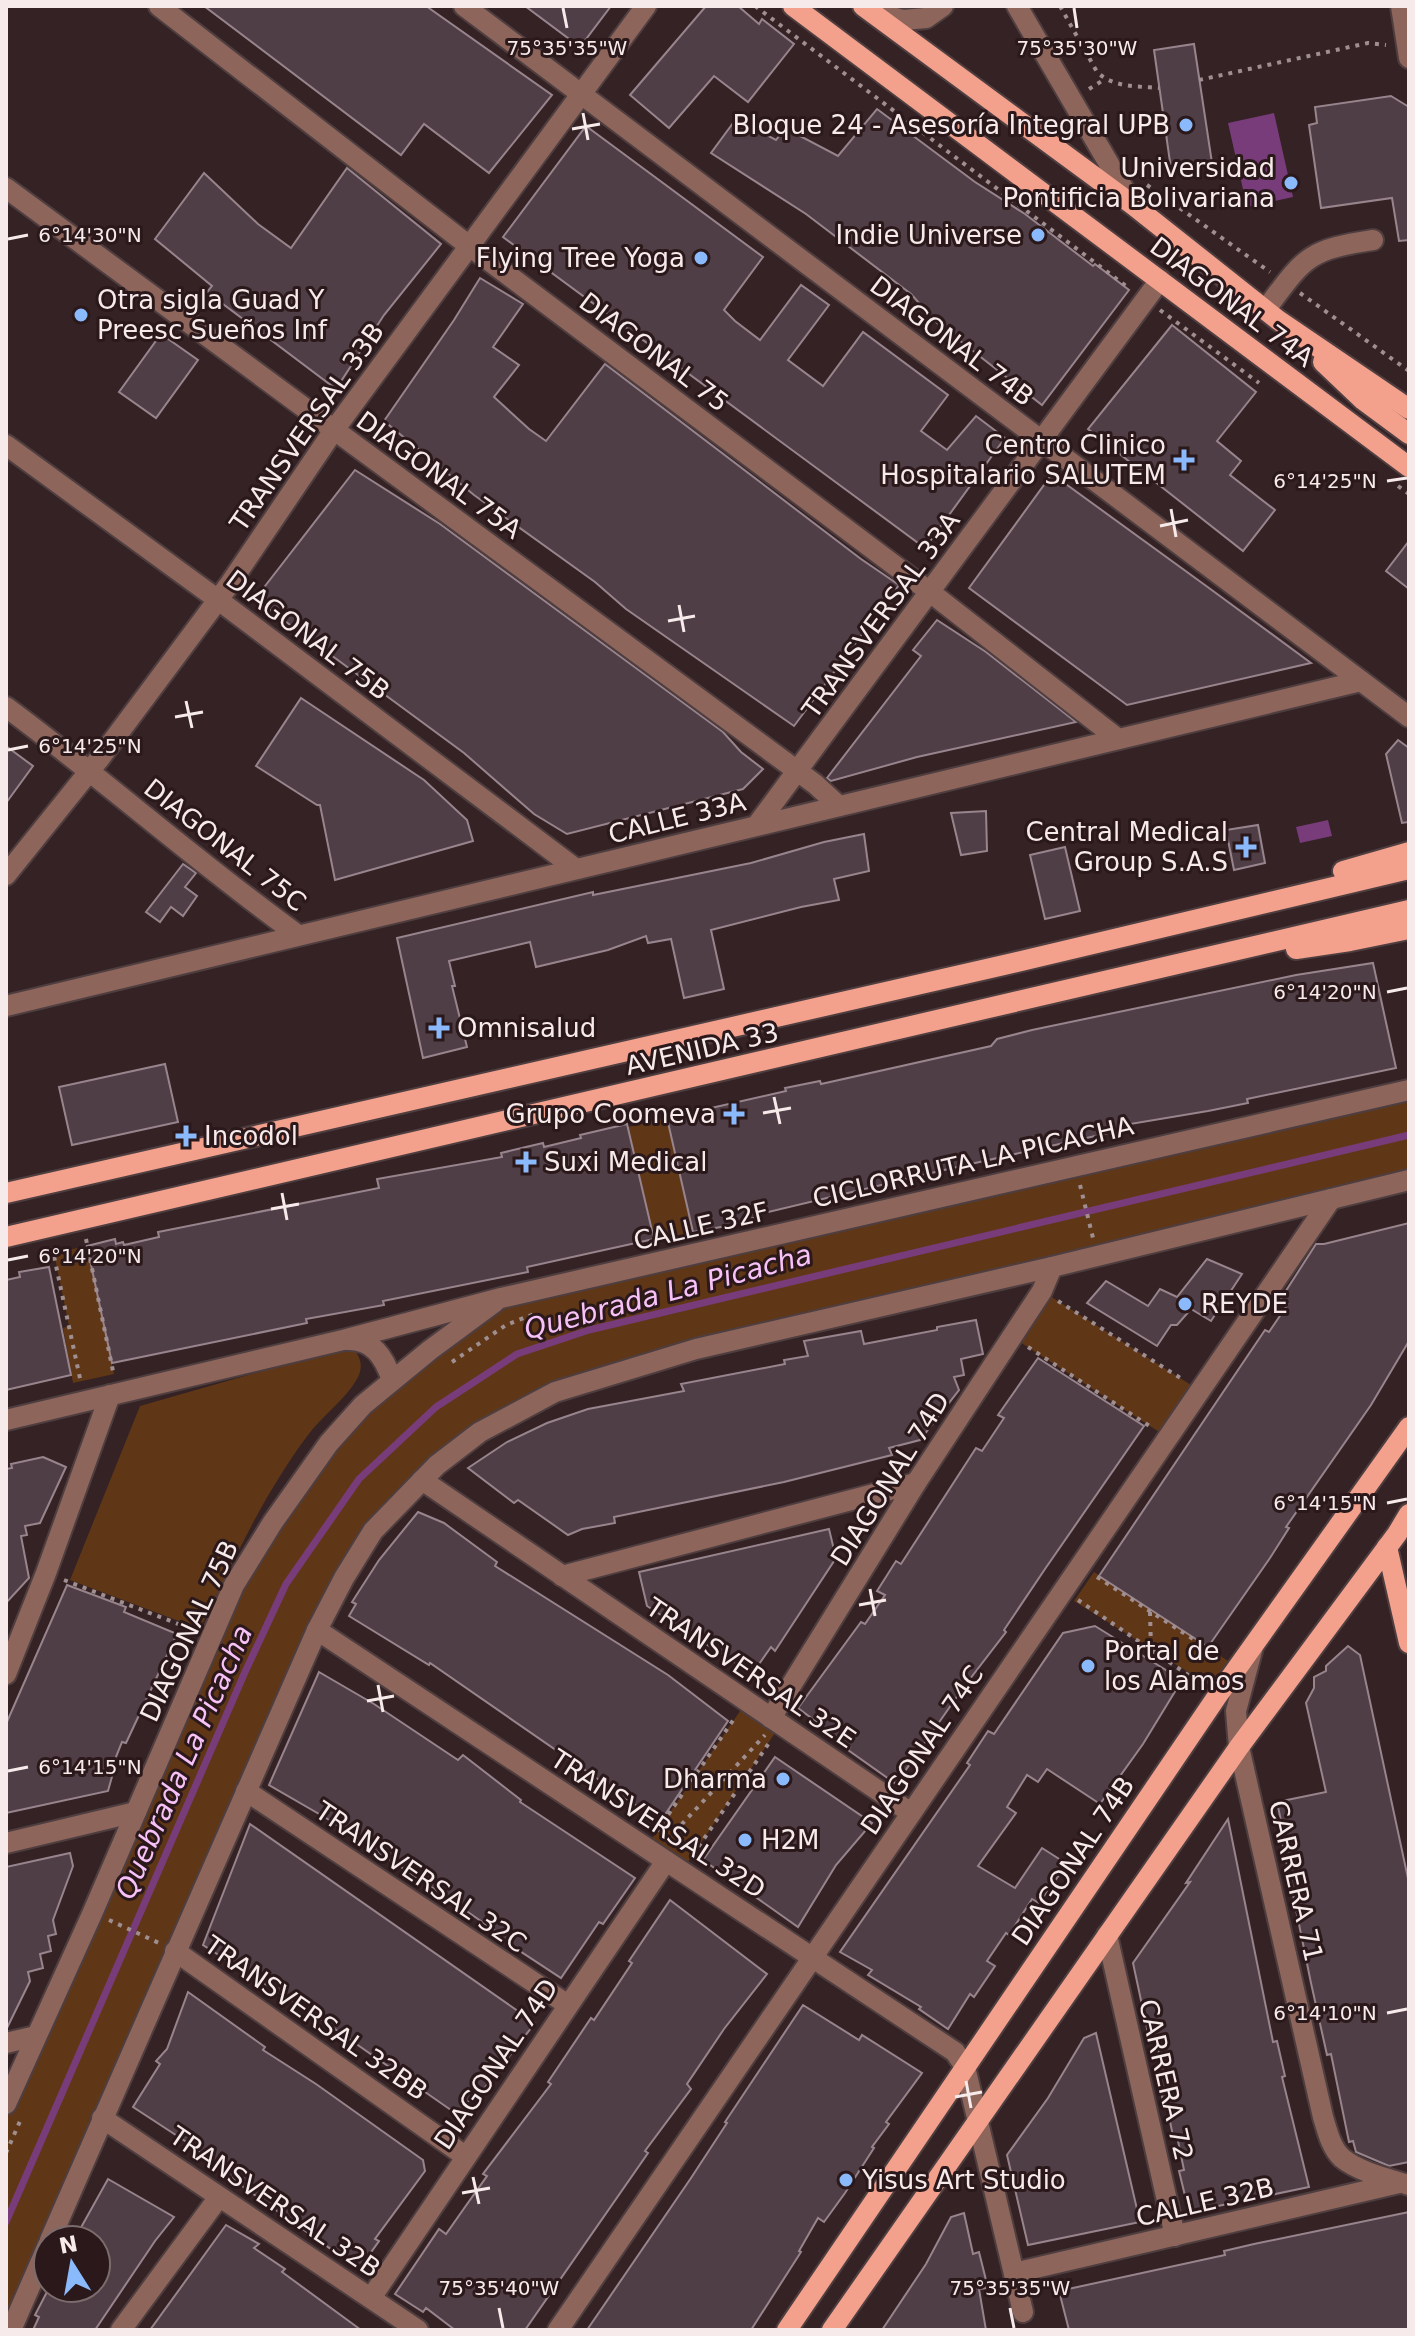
<svg xmlns="http://www.w3.org/2000/svg" width="1415" height="2336" viewBox="0 0 1415 2336" font-family="'DejaVu Sans',sans-serif">
  <rect width="100%" height="100%" fill="#342224"/>
  <g fill="#603716">
    <polygon points="1409,1090 1409,1180 555,1392 480,1432 373,1531 6,2330 6,2104 234,1585 329,1443 501,1298"/>
    <polygon points="667,1118 693,1235 655,1244 628,1127"/>
    <polygon points="87,1246 114,1374 73,1383 63,1328 69,1326 54,1253"/>
    <polygon points="1042,1291 1199,1390 1167,1437 1012,1337"/>
    <path d="M350,1346C361,1355 364,1367 357,1379C345,1400 322,1416 308,1435C263,1495 233,1562 200,1629L70,1580L140,1406Z"/>
    <polygon points="1094,1572 1234,1665 1217,1690 1074,1601"/>
    <polygon points="747,1701 781,1724 682,1871 646,1847"/>
  </g>
  <g fill="#783c7b">
    <polygon points="1274,113 1293,197 1247,207 1228,123"/>
    <polygon points="1328,820 1332,836 1300,843 1296,827"/>
  </g>
  <g fill="none" stroke-linecap="round" stroke-linejoin="round">
    <polyline stroke="#783c7b" stroke-width="7" points="6,2222 245,1672 286,1584 359,1479 436,1407 517,1354 589,1330 1409,1135"/>
  </g>
  <g fill="#503e46" stroke="#98848d" stroke-width="2">
    <polygon points="204,6 426,6 552,95 489,173 424,124 401,155"/>
    <polygon points="525,6 611,6 580,47"/>
    <polygon points="706,6 738,6 759,24 762,19 794,44 748,102 714,76 669,128 630,95"/>
    <polygon points="1194,44 1212,163 1171,169 1154,50"/>
    <polygon points="1391,96 1409,107 1409,240 1399,241 1392,198 1321,208 1309,125 1317,123 1315,107"/>
    <polygon points="877,109 975,182 1025,214 1093,266 1095,264 1129,290 1042,405 936,322 911,294 806,214 711,153 736,119 776,140 785,128 838,156"/>
    <polygon points="586,126 763,257 724,310 735,321 760,340 801,285 829,305 788,360 823,386 863,332 948,395 921,431 947,450 976,416 1005,438 925,548 503,237"/>
    <polygon points="347,168 441,244 384,315 336,389 207,292 212,286 155,239 204,173 258,224 291,248"/>
    <polygon points="480,278 523,304 493,347 519,365 494,397 529,429 546,441 605,364 861,559 899,585 794,726 626,609 595,582 474,495 384,421 454,320"/>
    <polygon points="1172,325 1256,392 1217,441 1241,461 1230,475 1275,510 1243,551 1088,429"/>
    <polygon points="161,334 198,360 156,418 119,392"/>
    <polygon points="355,470 440,524 723,732 741,752 763,769 743,789 567,834 534,814 464,753 255,599"/>
    <polygon points="1052,474 1209,588 1311,663 1127,705 969,588"/>
    <polygon points="1409,541 1409,589 1386,571"/>
    <polygon points="937,620 986,652 1076,722 917,757 831,781 827,778 921,656 913,650"/>
    <polygon points="301,698 424,780 467,820 473,841 335,880 320,805 317,805 256,766"/>
    <polygon points="1398,740 1409,748 1409,822 1402,823 1386,754"/>
    <polygon points="6,746 33,766 6,803"/>
    <polygon points="986,811 987,851 961,855 951,813"/>
    <polygon points="1258,825 1265,863 1234,870 1226,830"/>
    <polygon points="864,834 869,871 834,879 839,900 801,907 711,930 724,989 684,998 671,939 648,943 646,936 608,950 536,967 530,942 449,961 455,986 452,986 467,1047 423,1058 397,938 593,892 593,895 751,863 824,842"/>
    <polygon points="1065,847 1080,911 1045,919 1030,855"/>
    <polygon points="183,864 196,873 185,887 197,896 183,916 171,907 160,922 146,912"/>
    <polygon points="1373,963 1396,1068 1247,1099 1248,1103 1208,1111 1130,1124 1131,1128 944,1170 760,1214 760,1216 732,1225 693,1232 667,1118 786,1091 785,1088 820,1081 821,1084 991,1046 997,1039 1032,1030 1296,975"/>
    <polygon points="165,1064 178,1122 72,1145 59,1087"/>
    <polygon points="627,1124 654,1239 527,1267 528,1272 383,1301 384,1305 306,1319 307,1323 112,1363 87,1246 115,1239 116,1244 123,1242 124,1245 159,1237 158,1232 379,1188 377,1179 502,1157 501,1153 543,1143 544,1147 581,1138 580,1135"/>
    <polygon points="1409,1223 1409,1341 1371,1405 1286,1527 1289,1528 1270,1558 1208,1647 1099,1576 1265,1330 1269,1332 1288,1304 1280,1300 1316,1244 1324,1244"/>
    <polygon points="1207,1259 1242,1274 1211,1321 1191,1309 1177,1325 1171,1325 1157,1346 1087,1303 1106,1281 1148,1306 1160,1289 1177,1297"/>
    <polygon points="49,1267 71,1375 6,1390 6,1280 20,1277 19,1272"/>
    <polygon points="976,1320 983,1354 961,1359 964,1375 954,1377 959,1390 920,1440 889,1448 892,1455 784,1482 614,1517 615,1523 582,1529 568,1535 518,1500 514,1503 468,1468 507,1442 547,1423 588,1409 684,1391 681,1384 785,1364 784,1360 808,1356 804,1341 861,1331 864,1344 937,1330 937,1327"/>
    <polygon points="1038,1358 1144,1426 1045,1569 1004,1630 1006,1632 963,1688 896,1784 848,1750 850,1747 798,1708 861,1622 865,1624 885,1595 877,1591 896,1561 901,1564 976,1448 982,1451 1004,1418 998,1415"/>
    <polygon points="43,1457 66,1467 40,1523 25,1526 27,1535 21,1536 29,1578 6,1603 6,1469 12,1468 11,1464"/>
    <polygon points="418,1512 444,1523 497,1562 495,1566 668,1675 728,1721 660,1822 430,1663 429,1665 349,1616 356,1604 352,1602 379,1560"/>
    <polygon points="829,1529 836,1558 775,1651 771,1647 752,1674 647,1606 639,1572"/>
    <polygon points="67,1585 126,1607 124,1612 177,1634 126,1743 122,1742 110,1772 113,1773 108,1791 6,1813 6,1724"/>
    <polygon points="1095,1626 1182,1680 1143,1744 1100,1804 1047,1769 1038,1782 1027,1775 1007,1807 1016,1813 978,1866 1015,1888 1042,1848 1067,1864 1039,1903 1032,1899 1009,1935 1006,1933 987,1961 995,1966 974,1997 970,1994 948,2029 919,2009 921,2007 868,1975 872,1970 840,1952 970,1765 967,1763 988,1731 994,1734 1063,1633"/>
    <polygon points="1348,1646 1360,1655 1409,1883 1409,2162 1389,2166 1356,2152 1353,2141 1349,2142 1331,2054 1327,2055 1311,1983 1282,1841 1285,1840 1277,1802 1326,1792 1306,1703 1314,1688 1314,1677 1326,1671 1326,1666"/>
    <polygon points="319,1672 374,1704 458,1760 463,1755 521,1800 520,1802 635,1878 603,1924 599,1922 561,1978 497,1936 498,1933 442,1894 326,1818 269,1785"/>
    <polygon points="775,1757 872,1823 836,1865 798,1927 703,1860"/>
    <polygon points="1228,1819 1273,2042 1277,2041 1285,2076 1282,2077 1309,2187 1189,2212 1179,2171 1184,2170 1177,2136 1173,2136 1166,2102 1163,2102 1157,2067 1161,2066 1155,2032 1148,2033 1133,1963 1190,1882 1186,1883"/>
    <polygon points="250,1824 535,2023 483,2090 479,2087 458,2115 319,2018 203,1945"/>
    <polygon points="70,1853 73,1866 53,1920 56,1934 48,1936 51,1951 40,1954 43,1968 28,1972 30,1981 6,2030 6,1867"/>
    <polygon points="670,1900 767,1974 724,2029 687,2084 691,2089 645,2151 648,2153 525,2330 455,2330 426,2308 423,2312 395,2294 439,2229 446,2234 465,2207 487,2176 483,2174 551,2084 548,2082 591,2018 594,2020 632,1963 629,1961"/>
    <polygon points="188,1992 265,2047 263,2050 316,2084 423,2160 425,2171 375,2239 379,2241 359,2269 242,2186 188,2143 133,2107 160,2064 156,2061 167,2049"/>
    <polygon points="803,2005 859,2040 862,2035 922,2073 886,2122 889,2124 872,2147 874,2148 845,2193 824,2222 818,2218 799,2251 801,2252 751,2330 587,2330 691,2178 727,2123 725,2122"/>
    <polygon points="1096,2033 1140,2222 1028,2245 1007,2155 1048,2098 1084,2038"/>
    <polygon points="108,2179 174,2217 155,2241 95,2330 33,2330 39,2317 35,2315 49,2288 96,2288 96,2240 74,2240"/>
    <polygon points="1409,2212 1409,2330 1069,2330 1059,2291 1225,2255 1224,2251 1254,2244"/>
    <polygon points="964,2213 973,2254 979,2252 988,2288 979,2289 986,2330 882,2330 926,2264 951,2217"/>
    <polygon points="226,2225 259,2244 254,2248 285,2269 282,2272 361,2330 150,2330"/>
  </g>
  <g fill="none" stroke-linecap="round" stroke-linejoin="round">
    <defs>
      <g id="minor">
        <polyline points="159,6 468,245 930,592 1118,739"/>
        <polyline points="464,6 1409,717"/>
        <polyline points="1017,6 1133,205"/>
        <polyline points="1401,6 1409,58"/>
        <polyline points="872,11 903,20 926,18 943,6"/>
        <polyline points="6,188 815,784 839,806"/>
        <path d="M1266,309C1305,257 1307,250 1373,240"/>
        <polyline points="6,445 217,599 576,869"/>
        <path d="M6,707C106,781 198,863 298,935"/>
        <polyline points="757,825 1160,280"/>
        <polyline points="6,875 100,758 229,585 334,430 646,6"/>
        <polyline points="6,1006 1361,681"/>
        <path d="M347,1340C373,1339 384,1357 392,1380"/>
        <polyline points="6,1420 343,1340 501,1298 1409,1090"/>
        <polyline points="422,1480 911,1813"/>
        <polyline points="562,1576 916,1483"/>
        <polyline points="317,1630 955,2052 965,2067 1023,2312"/>
        <path d="M1253,1647L1236,1711L1239,1747L1323,2117C1327,2130 1331,2148 1342,2158C1359,2172 1389,2179 1409,2185"/>
        <polyline points="6,1674 46,1573 110,1395"/>
        <polyline points="771,1718 916,1483 1042,1291 1052,1267"/>
        <polyline points="246,1791 568,2005"/>
        <polyline points="6,1843 136,1812"/>
        <polyline points="1107,1935 1175,2236"/>
        <polyline points="175,1951 465,2156"/>
        <polyline points="6,2043 36,2036"/>
        <polyline points="6,2104 92,1914 234,1585 273,1522 329,1443 363,1405 430,1350 495,1302"/>
        <polyline points="102,2118 418,2330"/>
        <polyline points="50,2240 317,1630 344,1578 373,1531 437,1465 480,1432 555,1392 696,1349 1052,1267 1409,1180"/>
        <polyline points="1014,2273 1399,2183"/>
        <polyline points="371,2298 666,1861"/>
        <polyline points="11,2330 48,2245"/>
        <polyline points="121,2330 219,2197"/>
        <polyline points="558,2330 1331,1199"/>
      </g>
      <g id="major">
        <polyline points="793,6 1409,467"/>
        <polyline points="863,6 1133,205 1278,320 1409,409"/>
        <polyline points="1323,362 1363,400 1409,434"/>
        <polyline points="1343,871 1409,852"/>
        <polyline points="1296,949 1350,941 1409,929"/>
        <polyline points="6,1193 1004,965 1409,869"/>
        <polyline points="6,1237 1409,910"/>
        <polyline points="1387,1547 1409,1643"/>
        <polyline points="787,2330 1218,1695 1409,1427"/>
        <polyline points="832,2330 1239,1747 1397,1534 1409,1514"/>
      </g>
    </defs>
    <use href="#minor" stroke="#4f3e40" stroke-width="24"/>
    <use href="#major" stroke="#4f3e40" stroke-width="24"/>
    <g stroke="#9f8f91" stroke-width="4" stroke-dasharray="4 6" stroke-linecap="butt">
      <polyline points="755,6 1130,289"/>
      <path d="M1060,6L1097,72C1114,88 1137,86 1159,88"/>
      <polyline points="1199,80 1368,43 1386,45"/>
      <polyline points="1089,89 1105,79"/>
      <polyline points="1147,185 1270,272"/>
      <polyline points="1300,293 1409,371"/>
      <polyline points="1160,310 1259,383"/>
      <polyline points="1398,486 1409,494"/>
      <polyline points="1080,1185 1093,1238"/>
      <polyline points="86,1239 114,1376"/>
      <polyline points="52,1247 81,1383"/>
      <polyline points="1058,1301 1182,1379"/>
      <polyline points="1028,1347 1151,1427"/>
      <polyline points="452,1362 506,1325 534,1314"/>
      <polyline points="1097,1577 1221,1657"/>
      <polyline points="64,1580 194,1630"/>
      <polyline points="1078,1600 1203,1685"/>
      <polyline points="1150,1612 1151,1649"/>
      <polyline points="657,1831 736,1716"/>
      <polyline points="668,1839 765,1735"/>
      <polyline points="693,1855 771,1740"/>
      <polyline points="109,1920 159,1943"/>
      <polyline points="6,2153 21,2119"/>
    </g>
    <use href="#minor" stroke="#8d655b" stroke-width="20"/>
    <use href="#major" stroke="#f3a18d" stroke-width="20"/>
  </g>
  <path fill="none" stroke="#f7eaeb" stroke-width="3" d="M563,8L567,28M1074,8L1077,28M583,113L588,140M572,129L600,124M8,239L28,235M1387,481L1407,478M1171,509L1176,537M1160,526L1188,520M679,605L684,632M668,621L695,616M186,701L192,728M175,717L203,712M8,750L28,746M1387,992L1407,988M774,1097L780,1124M763,1113L791,1108M282,1193L287,1220M271,1209L299,1204M8,1260L28,1256M1387,1503L1407,1499M870,1589L875,1616M859,1605L886,1600M378,1685L383,1712M367,1701L394,1696M8,1771L28,1767M1387,2013L1407,2009M966,2081L971,2108M955,2097L982,2092M473,2177L479,2204M462,2193L490,2188M499,2308L503,2328M1010,2308L1014,2328"/>
  <g fill="#8bbafc" stroke="#2a181b" stroke-width="3">
    <circle cx="1186" cy="125" r="8"/>
    <circle cx="1291" cy="183" r="8"/>
    <circle cx="1038" cy="235" r="8"/>
    <circle cx="701" cy="258" r="8"/>
    <circle cx="81" cy="315" r="8"/>
    <path d="M1180 448h8v8h8v8h-8v8h-8v-8h-8v-8h8z"/>
    <path d="M1242 835h8v8h8v8h-8v8h-8v-8h-8v-8h8z"/>
    <path d="M435 1016h8v8h8v8h-8v8h-8v-8h-8v-8h8z"/>
    <path d="M730 1102h8v8h8v8h-8v8h-8v-8h-8v-8h8z"/>
    <path d="M182 1124h8v8h8v8h-8v8h-8v-8h-8v-8h8z"/>
    <path d="M522 1150h8v8h8v8h-8v8h-8v-8h-8v-8h8z"/>
    <circle cx="1185" cy="1304" r="8"/>
    <circle cx="1088" cy="1666" r="8"/>
    <circle cx="783" cy="1779" r="8"/>
    <circle cx="745" cy="1840" r="8"/>
    <circle cx="846" cy="2180" r="8"/>
  </g>
  <g text-anchor="middle" dominant-baseline="central" stroke-width="6" stroke-linejoin="round" paint-order="stroke">
    <g font-size="26" fill="#f7eaeb" stroke="#2a181b" text-anchor="end">
      <text x="1170" y="125">Bloque 24 - Asesoría Integral UPB</text>
      <text x="1275" y="168">Universidad<tspan x="1275" dy="30">Pontificia Bolivariana</tspan></text>
      <text x="1022" y="235">Indie Universe</text>
      <text x="685" y="258">Flying Tree Yoga</text>
      <text x="97" y="300" text-anchor="start">Otra sigla Guad Y<tspan x="97" dy="30">Preesc Sueños Inf</tspan></text>
      <text x="1166" y="445">Centro Clinico<tspan x="1166" dy="30">Hospitalario SALUTEM</tspan></text>
      <text x="1228" y="832">Central Medical<tspan x="1228" dy="30">Group S.A.S</tspan></text>
      <text x="457" y="1028" text-anchor="start">Omnisalud</text>
      <text x="716" y="1114">Grupo Coomeva</text>
      <text x="204" y="1136" text-anchor="start">Incodol</text>
      <text x="544" y="1162" text-anchor="start">Suxi Medical</text>
      <text x="1201" y="1304" text-anchor="start">REYDE</text>
      <text x="1104" y="1651" text-anchor="start">Portal de<tspan x="1104" dy="30">los Alamos</tspan></text>
      <text x="767" y="1779">Dharma</text>
      <text x="761" y="1840" text-anchor="start">H2M</text>
      <text x="862" y="2180" text-anchor="start">Yisus Art Studio</text>
    </g>
    <g font-size="26" fill="#f7eaeb" stroke="#2a181b">
      <text transform="translate(1232 302) rotate(37)">DIAGONAL 74A</text>
      <text transform="translate(952 341) rotate(37)">DIAGONAL 74B</text>
      <text transform="translate(654 352) rotate(37)">DIAGONAL 75</text>
      <text transform="translate(307 427) rotate(-55)">TRANSVERSAL 33B</text>
      <text transform="translate(439 475) rotate(36)">DIAGONAL 75A</text>
      <text transform="translate(881 615) rotate(-54)">TRANSVERSAL 33A</text>
      <text transform="translate(308 635) rotate(37)">DIAGONAL 75B</text>
      <text transform="translate(677 818) rotate(-14)">CALLE 33A</text>
      <text transform="translate(225 845) rotate(38)">DIAGONAL 75C</text>
      <text transform="translate(702 1049) rotate(-13)">AVENIDA 33</text>
      <text transform="translate(973 1162) rotate(-13)">CICLORRUTA LA PICACHA</text>
      <text transform="translate(701 1226) rotate(-13)">CALLE 32F</text>
      <text transform="translate(890 1479) rotate(-58)">DIAGONAL 74D</text>
      <text transform="translate(189 1631) rotate(-65)">DIAGONAL 75B</text>
      <text transform="translate(751 1673) rotate(34)">TRANSVERSAL 32E</text>
      <text transform="translate(922 1750) rotate(-56)">DIAGONAL 74C</text>
      <text transform="translate(658 1824) rotate(33)">TRANSVERSAL 32D</text>
      <text transform="translate(1073 1861) rotate(-56)">DIAGONAL 74B</text>
      <text transform="translate(421 1877) rotate(34)">TRANSVERSAL 32C</text>
      <text transform="translate(1296 1881) rotate(77)">CARRERA 71</text>
      <text transform="translate(316 2018) rotate(35)">TRANSVERSAL 32BB</text>
      <text transform="translate(496 2064) rotate(-56)">DIAGONAL 74D</text>
      <text transform="translate(1166 2080) rotate(77)">CARRERA 72</text>
      <text transform="translate(275 2202) rotate(34)">TRANSVERSAL 32B</text>
      <text transform="translate(1205 2202) rotate(-13)">CALLE 32B</text>
    </g>
    <g font-size="28" font-style="italic" fill="#f6c2f7" stroke="#2a181b">
      <text transform="translate(668 1292) rotate(-15)">Quebrada La Picacha</text>
      <text transform="translate(184 1762) rotate(-66)">Quebrada La Picacha</text>
    </g>
  </g>
  <g font-size="20" text-anchor="middle" fill="#f7eaeb" stroke="#2a181b" stroke-width="6" stroke-linejoin="round" paint-order="stroke">
    <text x="567" y="55">75°35'35"W</text>
    <text x="1077" y="55">75°35'30"W</text>
    <text x="90" y="242">6°14'30"N</text>
    <text x="1325" y="488">6°14'25"N</text>
    <text x="90" y="753">6°14'25"N</text>
    <text x="1325" y="999">6°14'20"N</text>
    <text x="90" y="1263">6°14'20"N</text>
    <text x="1325" y="1510">6°14'15"N</text>
    <text x="90" y="1774">6°14'15"N</text>
    <text x="1325" y="2020">6°14'10"N</text>
    <text x="499" y="2295">75°35'40"W</text>
    <text x="1010" y="2295">75°35'35"W</text>
  </g>
  <rect width="1415" height="2336" fill="none" stroke="#f7eaeb" stroke-width="16"/>
  <g transform="translate(72 2264) rotate(349)"><circle r="38" fill="#2a181b" stroke="#7c6c6e" stroke-width="2"/>
  <path d="M0-6L14 30L0 20L-14 30Z" fill="#8bbafc"/>
  <text y="-12" font-size="22" font-weight="bold" text-anchor="middle" fill="#f7eaeb">N</text>
  </g>
</svg>
